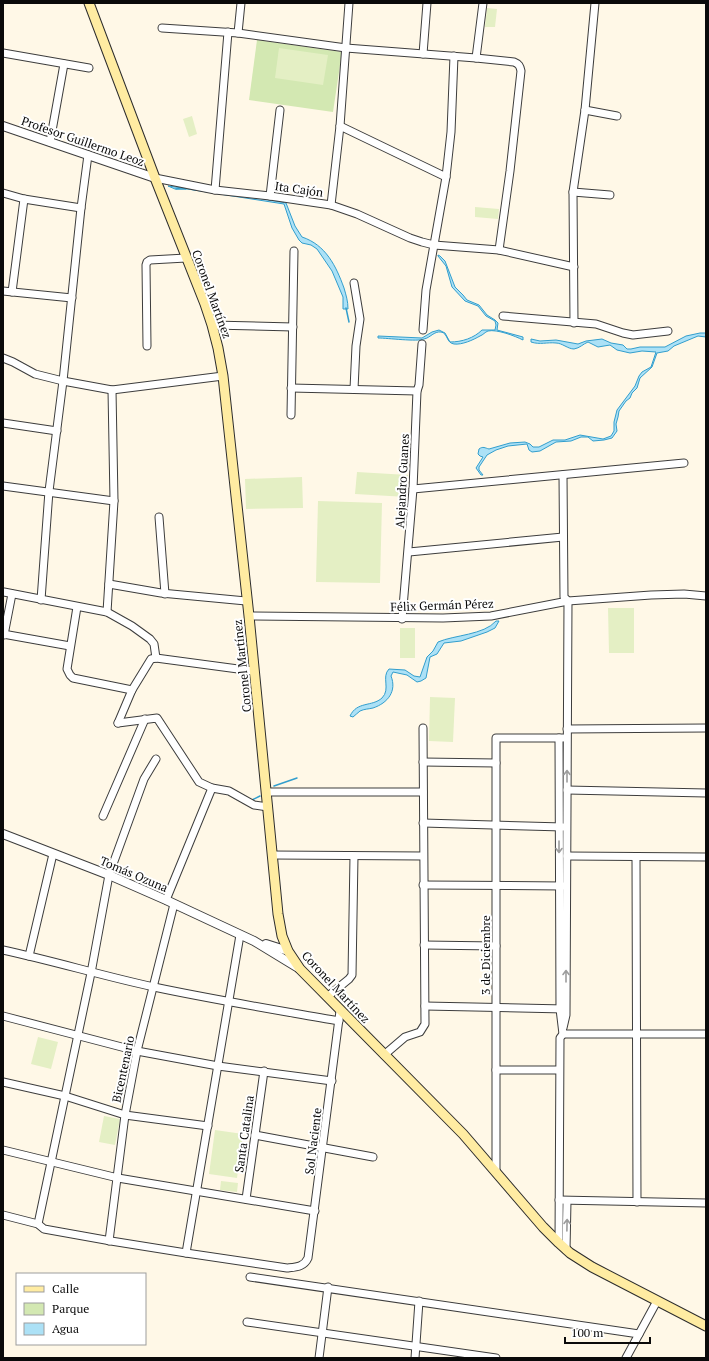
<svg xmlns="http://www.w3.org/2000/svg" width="709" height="1361" viewBox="0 0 709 1361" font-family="'PT Serif',serif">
  <rect width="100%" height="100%" fill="#fff8e7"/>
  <polygon fill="#d3e8b2" points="257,40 342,52 333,112 249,100"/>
  <g fill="#e4efc4">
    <polygon points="487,8 497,9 495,27 485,27"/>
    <polygon points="279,48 328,55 323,85 275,78"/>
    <polygon points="192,116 197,134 189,137 183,119"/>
    <polygon points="475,207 499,209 498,219 475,217"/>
    <polygon points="357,472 408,475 407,497 355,494"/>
    <polygon points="302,477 303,508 246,509 245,479"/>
    <polygon points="318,501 382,503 380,583 316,582"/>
    <polygon points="608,608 634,608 634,653 609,653"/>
    <rect x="400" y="628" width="15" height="30"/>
    <polygon points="430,697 455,698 453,742 429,741"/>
    <polygon points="38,1037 58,1042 51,1069 31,1064"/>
    <polygon points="104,1116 120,1119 115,1145 99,1142"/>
    <polygon points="215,1130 243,1134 237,1178 209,1174"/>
    <polygon points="221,1181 238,1183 237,1192 220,1190"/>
  </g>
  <g fill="#ace1f6" stroke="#329ecd">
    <path d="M168,186L264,199L286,203L295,226L302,237C326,245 336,266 344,288C346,295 348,301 348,309H343V297L332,271L317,249L311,245L302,243L299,240L292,228L284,204L181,188L175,189Z"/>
    <path d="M438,255L440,256L445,261L455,287L463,295L467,300L479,305L487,315L495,320L498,323L497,330L523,337V340C515,336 497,329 488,331C485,332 483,335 480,336C473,340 462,345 454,344C446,343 448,333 441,332C434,331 430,338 424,339C417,342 388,338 378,338V336L422,338L432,332L439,330L445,333L450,342C462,342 474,338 482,330H495L496,325L495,321L486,316L478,306L465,301L452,287L446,266L438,256Z"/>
    <path d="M700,333H706V337L698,336L674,346L668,351L657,353L652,367L640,378L637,388L632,393L630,398L626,401L619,411L618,417L616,424L617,431L612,438L604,440L593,441L588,437H581L571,441L556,442L540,451L532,452L529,450L527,444L508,446L496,450L487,455L479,467V470L483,475H481L476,468L483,457L480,456L478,454L479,449C483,446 485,448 489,449L510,443L525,442L530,444L533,447H539L553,440H565L580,435L603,439L611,436L614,431V422L617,410L635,386L639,376L642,372L651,367L656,352L642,351L630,353L617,350L610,345L598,347L588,342C583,344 580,348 574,349C568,349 562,343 556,343C547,342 540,345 531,342V339L540,341L556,340L578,344L586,341L602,339L611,343L623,345L627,349H631L640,347H665L686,336Z"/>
    <path d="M496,621H499L495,628L487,632L461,641L444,643L437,654L430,657L426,678L421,681L417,682L407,675L393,672L391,676C397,691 388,703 373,708C369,709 364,709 360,711C358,713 355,715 353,717L350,716C357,701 372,707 382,698C391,689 381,677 389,669L405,670L414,676L420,677L427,657L433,651L438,642C454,635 484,635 496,621Z"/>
  </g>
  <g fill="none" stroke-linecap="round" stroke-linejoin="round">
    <g stroke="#329ecd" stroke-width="1.5">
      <polyline points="176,189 186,189"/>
      <polyline points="190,189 198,190"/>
      <polyline points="346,308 349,322"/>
      <polyline points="274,786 297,778"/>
      <polyline points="252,800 260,796"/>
    </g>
    <defs>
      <g id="minor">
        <path d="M162,28L238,33L346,48L476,58L514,62C519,64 520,66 521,71L510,171L499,250"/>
        <polyline points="238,33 241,3"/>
        <polyline points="3,53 89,68"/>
        <polyline points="423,54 427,3"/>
        <polyline points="476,58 483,3"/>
        <polyline points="585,110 617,116"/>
        <polyline points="340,126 446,177"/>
        <polyline points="50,142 64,64"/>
        <polyline points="155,178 215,190 270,196 331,205 357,214 410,238 422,242 434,245 499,250 574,267"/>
        <polyline points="215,190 228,32"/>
        <polyline points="573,192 610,195"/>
        <polyline points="3,193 24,199 81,208"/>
        <polyline points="270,196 280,110"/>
        <polyline points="331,205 340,126 349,3"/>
        <polyline points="354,283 360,319 356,346 354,389"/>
        <polyline points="3,291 72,298"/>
        <polyline points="12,292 24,199"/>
        <polyline points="503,316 596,324 623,333 633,335 668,331"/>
        <polyline points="574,323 573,192 585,110 595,3"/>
        <polyline points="212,325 293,327"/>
        <polyline points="423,330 426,290 446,177 451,132 454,56"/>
        <polyline points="147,346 146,265 147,262 150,260 186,258"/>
        <polyline points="3,358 13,362 35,374 63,381 112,390 223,376"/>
        <polyline points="291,388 417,391"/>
        <polyline points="291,415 294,251"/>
        <polyline points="3,423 57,431"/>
        <polyline points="563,475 564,597 568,601 566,1015 563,1028"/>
        <polyline points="3,486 114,501"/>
        <polyline points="413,489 684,463"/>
        <polyline points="159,517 165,594"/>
        <polyline points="409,552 563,537"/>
        <polyline points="109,584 161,593 246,601"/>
        <polyline points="4,592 107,612 132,626 150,639 154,644 156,658"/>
        <polyline points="41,600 49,491 63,381 81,208 88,155"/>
        <polyline points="77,607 67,669 70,675 73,678 132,690"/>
        <polyline points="107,612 114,501 112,390"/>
        <polyline points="249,616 443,618 491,616 568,601 651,595 684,594 706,596"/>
        <polyline points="402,619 413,489 417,391 419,385 422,344"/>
        <polyline points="3,634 70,646"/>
        <polyline points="4,635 12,594"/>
        <polyline points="118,723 157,718 199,782 212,788 229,791 254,805 268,807"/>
        <polyline points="118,723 132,690 151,659 156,658 253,671"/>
        <polyline points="567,729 706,728"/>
        <polyline points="559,738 560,1009 563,1034 560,1038 559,1243"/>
        <polyline points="423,762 496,763"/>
        <polyline points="567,790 706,793"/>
        <polyline points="266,792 423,792"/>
        <polyline points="103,816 145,719"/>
        <polyline points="423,823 563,827"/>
        <polyline points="272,855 423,856"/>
        <polyline points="567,856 706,857"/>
        <polyline points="636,857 637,1202"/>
        <polyline points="423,885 563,886"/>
        <polyline points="166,900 212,788"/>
        <polyline points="424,945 496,946"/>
        <path d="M3,950C54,961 103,976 154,987C215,1000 277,1010 339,1021"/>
        <polyline points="29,956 53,854"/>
        <polyline points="327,997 349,979 352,975 354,856"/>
        <polyline points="425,1006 565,1009"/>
        <polyline points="3,1016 137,1051 218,1066 332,1081"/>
        <polyline points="563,1034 706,1034"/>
        <polyline points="384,1055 405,1037 420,1032 425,1024 423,728"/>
        <polyline points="496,1070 559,1070"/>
        <polyline points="3,1082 65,1096 125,1115 208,1126"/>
        <polyline points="255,1135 373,1157"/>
        <polyline points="3,1150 118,1178 315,1211"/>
        <polyline points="496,1171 496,738 563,738"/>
        <polyline points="246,1199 264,1071"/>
        <polyline points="559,1200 706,1203"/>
        <path d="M3,1215L38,1224L44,1229L111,1241L186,1253L287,1268C296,1267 304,1267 308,1258L340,1011"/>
        <polyline points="38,1224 91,973 109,875 144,779 156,759"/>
        <polyline points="109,1241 125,1115 137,1051 174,904"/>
        <polyline points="566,1250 567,1201"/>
        <polyline points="186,1253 240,935"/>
        <polyline points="250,1277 639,1334"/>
        <polyline points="247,1322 496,1358"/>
        <polyline points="319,1358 328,1287"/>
        <polyline points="415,1358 419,1301"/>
        <polyline points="626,1358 657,1301"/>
      </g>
      <g id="tertiary">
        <polyline points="3,126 155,178"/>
        <polyline points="3,834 109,875 166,900 254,941 300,969"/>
        <polyline points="266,944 288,951"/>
      </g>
      <polyline id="secondary" points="89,3 155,178 205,304 212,325 218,348 223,376 249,616 278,914 282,936 288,951 300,969 463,1134 543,1227 559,1243 570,1253 592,1267 706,1326"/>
    </defs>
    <use href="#minor" stroke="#3d3d3d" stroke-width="9"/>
    <use href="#tertiary" stroke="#3d3d3d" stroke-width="10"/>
    <use href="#secondary" stroke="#2c2c2c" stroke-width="11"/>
    <use href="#minor" stroke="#fff" stroke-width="7"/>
    <use href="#tertiary" stroke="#fff" stroke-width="8"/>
    <use href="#secondary" stroke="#ffeca2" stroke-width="9"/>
  </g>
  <defs><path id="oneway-shaft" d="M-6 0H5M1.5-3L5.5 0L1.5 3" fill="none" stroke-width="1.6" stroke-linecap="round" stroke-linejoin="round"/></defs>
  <g stroke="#9d9d9d">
    <use href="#oneway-shaft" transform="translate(567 776) rotate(-90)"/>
    <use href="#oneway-shaft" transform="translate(559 847) rotate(90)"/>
    <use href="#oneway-shaft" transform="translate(566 976) rotate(-90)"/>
    <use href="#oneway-shaft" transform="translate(567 1225) rotate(-89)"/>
  </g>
  <g text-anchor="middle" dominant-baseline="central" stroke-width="4" stroke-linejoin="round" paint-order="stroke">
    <g font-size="12" fill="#0a0a0a" stroke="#fff">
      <text transform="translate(83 141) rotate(19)">Profesor Guillermo Leoz</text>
      <text transform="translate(299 189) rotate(8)">Ita Cajón</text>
      <text transform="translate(212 294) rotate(70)">Coronel Martínez</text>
      <text transform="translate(402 481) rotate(-87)">Alejandro Guanes</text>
      <text transform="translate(442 605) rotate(-2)">Félix Germán Pérez</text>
      <text transform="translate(242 666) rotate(-96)">Coronel Martínez</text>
      <text transform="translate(134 874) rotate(23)">Tomás Ozuna</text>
      <text transform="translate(485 955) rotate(-90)">3 de Diciembre</text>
      <text transform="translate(336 987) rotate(47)">Coronel Martínez</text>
      <text transform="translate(123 1069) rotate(-78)">Bicentenario</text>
      <text transform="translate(244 1134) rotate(-82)">Santa Catalina</text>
      <text transform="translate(313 1141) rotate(-83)">Sol Naciente</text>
    </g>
  </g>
  <rect width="709" height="1361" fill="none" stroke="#0a0a0a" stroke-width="8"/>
  <rect x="16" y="1273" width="130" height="72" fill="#ffffff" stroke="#9d9d9d"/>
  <rect x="24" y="1286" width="20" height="6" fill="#ffeca2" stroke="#9d9d9d"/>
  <text x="52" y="1293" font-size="12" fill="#0a0a0a">Calle</text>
  <rect x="24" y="1303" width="20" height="12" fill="#d3e8b2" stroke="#9d9d9d"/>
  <text x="52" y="1313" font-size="12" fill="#0a0a0a">Parque</text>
  <rect x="24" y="1323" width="20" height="12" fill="#ace1f6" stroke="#9d9d9d"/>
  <text x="52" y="1333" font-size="12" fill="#0a0a0a">Agua</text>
  <path d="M565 1337v6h85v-6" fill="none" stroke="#0a0a0a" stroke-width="2"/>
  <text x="571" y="1337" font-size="12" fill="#0a0a0a" stroke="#ffffff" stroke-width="3" paint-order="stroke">100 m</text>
</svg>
